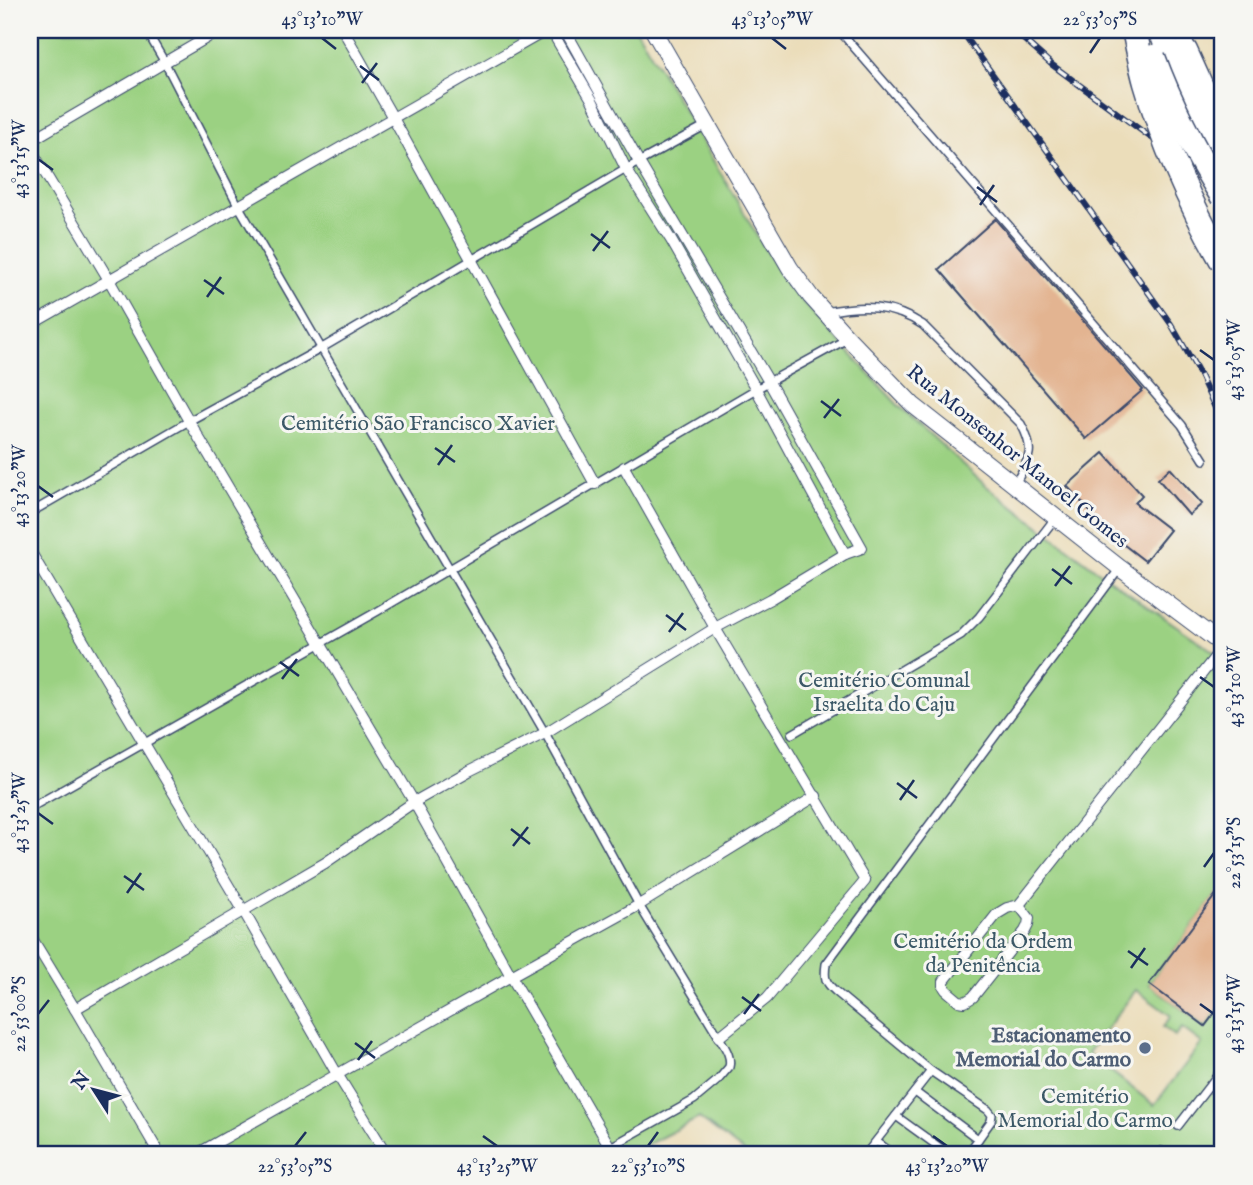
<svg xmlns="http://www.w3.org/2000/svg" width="1253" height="1185" viewBox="0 0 1253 1185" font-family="'IM FELL English',serif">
  <rect width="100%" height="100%" fill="#f6f6f2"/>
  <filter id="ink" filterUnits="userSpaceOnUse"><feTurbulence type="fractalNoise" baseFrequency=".0143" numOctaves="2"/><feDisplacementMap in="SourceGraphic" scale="14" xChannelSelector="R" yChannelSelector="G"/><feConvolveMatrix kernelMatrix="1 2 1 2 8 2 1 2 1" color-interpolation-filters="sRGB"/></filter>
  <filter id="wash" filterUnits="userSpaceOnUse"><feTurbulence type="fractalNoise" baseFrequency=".00686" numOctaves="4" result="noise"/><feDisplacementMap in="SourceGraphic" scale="28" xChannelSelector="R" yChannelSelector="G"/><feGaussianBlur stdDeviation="1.57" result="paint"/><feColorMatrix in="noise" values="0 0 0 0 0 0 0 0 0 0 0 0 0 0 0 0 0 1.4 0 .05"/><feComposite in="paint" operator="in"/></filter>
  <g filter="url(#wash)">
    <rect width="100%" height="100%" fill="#ebddba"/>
    <path fill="#9bd182" stroke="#5b8070" stroke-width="2" fill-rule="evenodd" d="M30,30H637L775,266L789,287L897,404L985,485L1110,580L1223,658V893L1219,891L1149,984L1205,1026L1223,1002V1155H748L699,1118L627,1155H30ZM1136,990L1171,1016L1163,1027L1175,1036L1182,1028L1202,1043L1154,1105L1088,1053Z"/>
    <g id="blocks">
      <g fill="#e3b491">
        <polygon points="995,219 1143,390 1086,439 939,269"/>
        <polygon points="1104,453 1142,495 1135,503 1170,530 1145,561 1110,534 1067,486"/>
        <polygon points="1170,468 1202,504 1189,515 1158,479"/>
        <polygon points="1223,885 1223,1002 1205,1026 1149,984"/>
      </g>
    </g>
  </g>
  <g filter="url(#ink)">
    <use href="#blocks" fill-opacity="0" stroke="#3a496c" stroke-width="2"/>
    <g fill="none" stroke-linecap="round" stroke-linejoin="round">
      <defs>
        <g id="service">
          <path d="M146,30L164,61L238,205L545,733L639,905L719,1037C724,1046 732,1056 729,1067L718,1080L694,1100L596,1155"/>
          <polyline points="839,30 1182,425 1204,460"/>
          <path d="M826,312C861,305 892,304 923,325L1021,424C1036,451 1029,459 1015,484"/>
          <polyline points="30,513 189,421 322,348 626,169 708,124"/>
          <polyline points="792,734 961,635 979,617 1056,517"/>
          <polyline points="30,808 378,611 756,389 847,339"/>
          <polyline points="915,1092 978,1139"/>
          <polyline points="896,1116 950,1155"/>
          <polyline points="1178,1126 1223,1068"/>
          <polyline points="877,1142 895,1155"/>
          <polyline points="868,1155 869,1150 931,1071"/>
          <path d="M967,1155L991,1121L992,1115L988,1110L931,1071L835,991C825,982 824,978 826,964L1120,568"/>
          <polyline points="1157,1155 1161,1151"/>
        </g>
        <g id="pedestrian">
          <polyline points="343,30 393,118 595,484"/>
          <polyline points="551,30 592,100 626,169 671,240 756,389 845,554"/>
          <polyline points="30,141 220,30"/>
          <polyline points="30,148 109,280 189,421 414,802 511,976 610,1147"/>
          <polyline points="30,325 547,30"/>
          <polyline points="624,467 715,628 865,881 767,998 719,1037"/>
          <polyline points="30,551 243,910 337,1074 387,1155"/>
          <polyline points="1019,905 1029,918 1028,925 1025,931 973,997 965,1002 959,1001 946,990 944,987 944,981 997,914 1007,908 1019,905 1223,647"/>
          <polyline points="30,935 75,1009 160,1155"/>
          <polyline points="75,1009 325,863 414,802 469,771 545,733 715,628 770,599 845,554 862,548 769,382 639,162 565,30"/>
          <polyline points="195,1155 511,976 639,905 816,796"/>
        </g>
        <polyline id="tertiary" points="653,30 790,268 811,297 848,338 913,405 1120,568 1223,645"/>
        <g id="motorway">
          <path d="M1161,30C1177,78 1198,122 1223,166"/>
          <polyline points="1185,51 1204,93 1223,128"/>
        </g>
      </defs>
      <use href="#service" stroke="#3a496c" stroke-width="10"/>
      <use href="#pedestrian" stroke="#3a496c" stroke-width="12"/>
      <use href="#tertiary" stroke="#3a496c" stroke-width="18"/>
      <use href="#motorway" stroke="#3a496c" stroke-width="27"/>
      <use href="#service" stroke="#fff" stroke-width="7"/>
      <use href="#pedestrian" stroke="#fff" stroke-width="10"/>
      <use href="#tertiary" stroke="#fff" stroke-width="16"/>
      <use href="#motorway" stroke="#fff" stroke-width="24"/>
      <defs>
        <g id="rail">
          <polyline points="961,30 1171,324 1197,369 1223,425"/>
          <polyline points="1013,30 1051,64 1150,137 1223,181"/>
        </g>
      </defs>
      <use href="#rail" stroke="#1b2f5e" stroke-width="6"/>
      <use href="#rail" stroke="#f6f6f2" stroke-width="3.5" stroke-dasharray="10" stroke-linecap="butt"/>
      <defs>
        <g id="motorway-bridge">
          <path d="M1134,30C1138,47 1141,66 1146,83C1164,145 1191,206 1223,262"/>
          <path d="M1153,57C1171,106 1195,152 1223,197"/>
        </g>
      </defs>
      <use href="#motorway-bridge" stroke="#3a496c" stroke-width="27" stroke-linecap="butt"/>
      <use href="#motorway-bridge" stroke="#fff" stroke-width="24"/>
    </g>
  </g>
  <path fill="none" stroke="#1b2f5e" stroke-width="2.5" d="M322,38L336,49M772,38L786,49M1090,53L1100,38M360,66L379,80M362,83L377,63M38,159L53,170M977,187L997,202M980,205L994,185M591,234L610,248M593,251L608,231M204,280L224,294M207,297L221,277M1200,350L1214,360M821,401L841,416M824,418L839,399M435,448L455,462M438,465L452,445M38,486L53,497M1052,569L1072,584M1055,586L1070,566M666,615L686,630M669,632L683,613M280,662L299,676M1200,677L1214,687M282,679L297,659M897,783L917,798M900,800L914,780M38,813L53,824M511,829L530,844M513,846L528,827M1204,867L1214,853M124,876L144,890M127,893L141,873M1128,951L1148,965M1131,968L1145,948M742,997L761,1011M1200,1004L1214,1014M38,1014L49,1000M744,1014L759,994M355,1043L375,1058M358,1060L372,1041M483,1136L497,1146M933,1136L947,1146M295,1146L306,1132M648,1146L658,1132"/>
  <circle fill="#5c6f8a" stroke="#f6f6f2" stroke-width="2.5" cx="1145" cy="1048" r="7"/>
  <g text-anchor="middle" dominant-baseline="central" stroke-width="6" stroke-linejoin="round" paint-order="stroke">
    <g font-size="21" fill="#3b5867" stroke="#f6f6f2">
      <text x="418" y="424">Cemitério São Francisco Xavier</text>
      <text x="884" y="681">Cemitério Comunal<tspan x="884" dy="24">Israelita do Caju</tspan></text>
      <text x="983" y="942">Cemitério da Ordem<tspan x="983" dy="24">da Penitência</tspan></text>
      <text x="1085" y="1097">Cemitério<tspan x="1085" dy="24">Memorial do Carmo</tspan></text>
    </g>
    <g font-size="21" fill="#1b2f5e" stroke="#f6f6f2">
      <text transform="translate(1017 457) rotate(39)">Rua Monsenhor Manoel Gomes</text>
    </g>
    <g font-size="21" font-weight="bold" fill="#4e5e75" stroke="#f6f6f2" text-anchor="end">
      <text x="1131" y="1036">Estacionamento<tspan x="1131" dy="24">Memorial do Carmo</tspan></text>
    </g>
  </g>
  <rect width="1253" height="1185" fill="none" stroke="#f6f6f2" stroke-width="77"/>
  <g transform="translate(94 1090) rotate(306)" stroke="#f6f6f2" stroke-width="5" paint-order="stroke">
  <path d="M0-5L12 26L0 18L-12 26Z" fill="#1b2f5e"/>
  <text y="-10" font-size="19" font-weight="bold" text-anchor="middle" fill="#1b2f5e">N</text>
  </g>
  <rect x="38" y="38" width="1176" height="1108" fill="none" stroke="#1b2f5e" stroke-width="2.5"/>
  <g font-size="18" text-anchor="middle" fill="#1b2f5e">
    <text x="322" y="25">43°13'10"W</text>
    <text x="772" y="25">43°13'05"W</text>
    <text x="1100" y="25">22°53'05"S</text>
    <text transform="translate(19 159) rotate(-90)" y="6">43°13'15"W</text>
    <text transform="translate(1234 360) rotate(-90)" y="6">43°13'05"W</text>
    <text transform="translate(19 486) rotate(-90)" y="6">43°13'20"W</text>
    <text transform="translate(1234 687) rotate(-90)" y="6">43°13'10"W</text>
    <text transform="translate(19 813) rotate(-90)" y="6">43°13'25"W</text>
    <text transform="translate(1234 853) rotate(-90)" y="6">22°53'15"S</text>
    <text transform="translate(1234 1014) rotate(-90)" y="6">43°13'15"W</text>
    <text transform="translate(19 1014) rotate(-90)" y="6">22°53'00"S</text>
    <text x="295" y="1172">22°53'05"S</text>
    <text x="497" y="1172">43°13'25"W</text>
    <text x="648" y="1172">22°53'10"S</text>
    <text x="947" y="1172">43°13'20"W</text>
  </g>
</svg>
